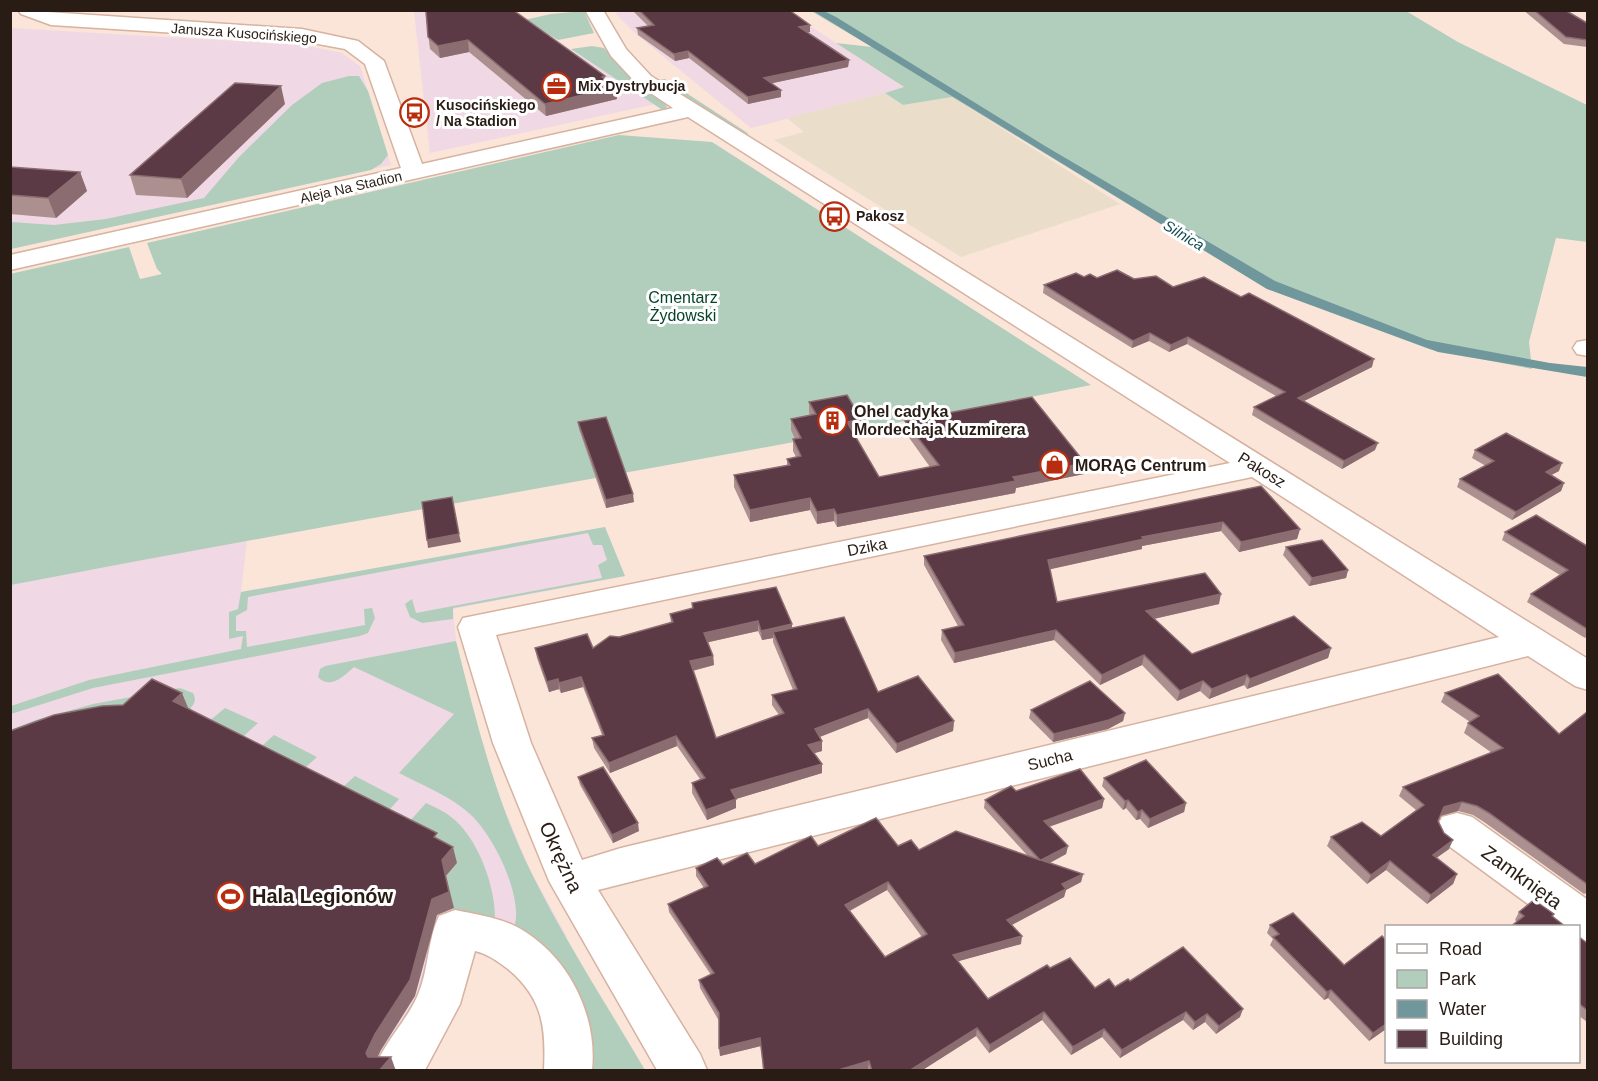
<svg xmlns="http://www.w3.org/2000/svg" width="1598" height="1081" viewBox="0 0 1598 1081" font-family="Arial,sans-serif">
  <rect width="100%" height="100%" fill="#fbe5d9"/>
  <g fill="#f0d8e4">
    <polygon points="631,10 787,11 905,88 751,128 637,35 615,13"/>
    <polygon points="414,11 511,11 656,104 430,153"/>
    <polygon points="10,28 302,45 342,53 360,66 391,165 11,249"/>
    <polygon points="605,527 625,576 453,609 456,641 480,739 504,808 531,872 567,937 455,929 426,1028 398,1070 11,1070 11,585 247,540 241,592"/>
  </g>
  <polygon fill="#eadeca" points="885,93 903,105 952,97 1120,204 961,257 774,140 804,132 787,118"/>
  <g fill="#b1cebd">
    <polygon points="584,11 594,33 558,40 524,20 551,14"/>
    <polygon points="811,11 1406,11 1458,42 1587,105 1587,242 1556,238 1529,342 1532,369 1429,349 1267,289 952,97 903,105 885,93 904,87 836,43 872,47"/>
    <polygon points="592,46 604,48 635,82 663,101 667,107 664,111 571,49"/>
    <polygon points="349,76 359,76 368,91 388,155 381,164 371,170 11,249 11,222 54,225 106,219 204,198 239,157 292,105 322,83"/>
    <polygon points="665,79 749,134 736,132 659,80"/>
    <path d="M619,135L712,142L1091,385C732,457 370,516 11,585L10,274L129,247L140,279L162,274L157,269L147,243Z"/>
    <polygon points="605,527 625,576 453,608 453,619 422,623 410,617 405,604 412,599 416,613 602,578 598,565 607,560 602,545 593,545 588,533 248,597 247,610 236,616 236,631 246,631 247,647 365,625 364,609 372,608 375,618 368,633 360,636 93,688 11,714 11,706 89,680 241,649 243,636 229,639 229,612 238,609 241,592"/>
    <path d="M456,641C476,720 495,800 532,874C565,941 607,1005 645,1070H568L569,1066L507,944C510,937 515,927 516,918C518,885 490,828 464,809C445,794 420,784 399,773L454,714L354,667C344,676 330,690 318,677L320,669L325,666Z"/>
    <path d="M180,688L193,693C197,701 194,704 189,710L11,750L10,730L36,720L93,704Z"/>
    <polygon points="225,708 258,723 234,745 201,728"/>
    <polygon points="274,735 317,757 296,776 253,754"/>
    <polygon points="355,776 399,799 381,819 334,795"/>
    <path d="M426,803C434,807 444,811 451,817C478,837 496,888 495,920L455,916L446,876L457,863L402,830Z"/>
  </g>
  <polygon fill="#70979c" points="813,11 824,11 836,17 1045,146 1275,281 1427,340 1550,363 1587,367 1587,377 1438,352 1267,289"/>
  <g fill="none" stroke-linecap="round" stroke-linejoin="round">
    <defs>
      <g id="minor">
        <path d="M18,10L302,29L358,41L384,61L422,164L673,108L637,84L611,56L585,10H603L626,49L651,76L1588,659V690L1575,686L1528,656L598,890L700,1054L707,1070H657L549,881L493,743L458,627L463,618L1230,463L688,117L10,270V255L401,168L365,64L345,49L302,41L51,25L21,14ZM1252,477L1499,637L621,848L582,860L531,743L496,635Z"/>
        <polygon points="1588,340 1588,356 1577,354 1573,348 1577,342"/>
        <polygon points="1457,813 1472,817 1588,900 1588,942 1578,939 1578,926 1558,926 1442,841 1436,829 1442,817"/>
        <path d="M455,910C475,914 495,917 513,925C566,951 598,1013 592,1070H544C546,1028 543,998 508,969C497,961 488,954 475,951L460,1004L425,1070H374C383,1044 405,1023 417,997C429,971 427,941 439,916Z"/>
      </g>
    </defs>
    <use href="#minor" stroke="#d6b2a1" stroke-width="3"/>
    <use href="#minor" fill="#fff" fill-rule="evenodd"/>
  </g>
  <g fill="#ab908f" fill-rule="evenodd">
    <polygon points="425,10 513,10 605,76 605,79 617,99 546,116 469,52 440,58 430,49"/>
    <polygon points="632,10 789,10 810,32 807,32 849,60 848,67 772,83 781,97 748,104 689,58 675,61 638,35 637,28 648,26"/>
    <polygon points="1523,10 1565,10 1587,23 1587,47 1564,44"/>
    <polygon points="285,104 187,198 136,195 130,175"/>
    <polygon points="10,167 80,172 87,191 56,218 10,214"/>
    <polygon points="1084,277 1134,279 1173,287 1372,367 1304,401 1375,450 1342,469 1252,415 1254,407 1276,396 1187,344 1169,352 1149,341 1132,348 1043,293 1044,285"/>
    <polygon points="809,402 861,419 860,431 853,432 879,477 930,467 905,432 905,421 1084,474 1016,488 1015,493 837,527 834,521 817,524 810,510 750,522 734,487 734,475 787,465 787,459 796,457 793,451 793,439 795,439 791,430 791,419 810,415 809,413"/>
    <polygon points="578,422 634,502 606,508 579,429"/>
    <polygon points="1475,450 1559,471 1551,475 1564,483 1561,491 1512,520 1457,487 1460,479 1486,466 1472,458"/>
    <polygon points="1261,486 1300,529 1297,539 1239,552 1221,531 1142,546 1142,549 1050,569 1057,602 1219,604 1154,619 1192,654 1331,648 1328,658 1247,689 1244,685 1209,699 1200,691 1177,701 1142,665 1100,685 1054,640 954,663 941,640 942,630 958,626 924,565 924,556"/>
    <polygon points="1505,532 1587,546 1587,636 1585,638 1527,602 1531,594 1560,575 1502,540"/>
    <polygon points="1286,547 1348,570 1346,578 1309,586 1283,555"/>
    <path d="M692,603L792,628L878,692L954,721L953,731L896,753L868,718L820,737L822,751L814,753L822,764V773L736,799V808L707,820L692,793V783L700,779L677,746L610,773L594,748L592,738L602,735L583,687L561,693L559,689L549,692L537,658L535,648H593L619,637L671,623L670,614L692,609ZM758,631L762,640L773,638V642L793,690L772,695V705L779,715L716,738L693,671L714,665L713,656L708,642Z"/>
    <polygon points="1445,693 1559,734 1587,712 1587,893 1584,894 1484,822 1473,815 1458,811 1440,816 1438,821 1449,849 1436,858 1457,874 1453,884 1427,904 1386,870 1367,884 1327,846 1331,837 1381,836 1416,810 1399,796 1403,787 1492,753 1464,733 1468,723 1470,722 1441,702"/>
    <polygon points="1031,710 1125,713 1123,721 1108,729 1053,742 1029,718"/>
    <polygon points="578,777 639,831 613,843 580,785"/>
    <polygon points="1104,778 1186,803 1184,812 1148,828 1140,819 1136,820 1126,808 1123,810 1102,786"/>
    <path d="M1016,791L1104,799L1102,808L1049,827L1068,846L1066,854L1050,863L1083,874L1081,882L1066,890L1064,897L1012,925L1021,944L958,961L988,999L1050,968L1095,988L1115,987L1130,981L1240,1017L1216,1034L1205,1022L1193,1030L1183,1020L1120,1058L1102,1037L1071,1055L1042,1020L989,1053L976,1036L921,1071H869L868,1069L863,1071H763L761,1046L720,1056L719,1021L700,988L699,980L711,975L669,912L668,904L704,888L696,876V868L723,865L755,864L818,846H898L919,850L1027,855L984,808L985,800ZM887,890L922,937L885,957L850,911Z"/>
    <polygon points="1519,912 1553,917 1517,922 1515,920"/>
    <polygon points="1270,925 1344,965 1386,940 1386,1029 1369,1041 1328,998 1324,1000 1270,945 1273,939 1267,933"/>
    <polygon points="1578,936 1587,943 1587,1022 1578,1015"/>
  </g>
  <g fill="#8b6d71">
    <polygon points="810,25 810,32 799,34 799,27"/>
    <polygon points="468,40 469,52 440,58 438,46"/>
    <polygon points="688,51 689,58 675,61 674,54"/>
    <polygon points="849,60 848,67 764,85 764,78"/>
    <polygon points="281,86 285,104 187,198 181,179"/>
    <polygon points="616,87 617,99 546,116 545,104"/>
    <polygon points="781,90 781,97 748,104 748,97"/>
    <polygon points="80,172 87,191 56,218 48,198"/>
    <polygon points="1150,333 1149,341 1132,348 1133,341"/>
    <polygon points="1188,337 1187,344 1169,352 1171,345"/>
    <polygon points="1374,359 1372,367 1296,405 1298,398"/>
    <polygon points="861,419 860,431 847,433 847,422"/>
    <polygon points="1378,443 1375,450 1342,469 1344,461"/>
    <polygon points="1085,463 1084,474 1016,488 1015,493 837,527 837,515 1013,477"/>
    <polygon points="1562,463 1559,471 1542,480 1546,472"/>
    <polygon points="1564,483 1561,491 1512,520 1516,512"/>
    <polygon points="633,494 634,502 606,508 606,500"/>
    <polygon points="810,498 810,510 750,522 750,510"/>
    <polygon points="834,509 834,521 817,524 817,512"/>
    <polygon points="1223,522 1221,531 1142,546 1142,549 1047,570 1048,560 1142,537"/>
    <polygon points="1300,529 1297,539 1239,552 1241,542"/>
    <polygon points="459,534 461,542 428,548 427,540"/>
    <polygon points="1348,570 1346,578 1309,586 1312,578"/>
    <polygon points="1221,594 1219,604 1144,621 1146,611"/>
    <polygon points="758,621 758,631 705,643 704,633"/>
    <polygon points="792,624 792,633 773,632 773,638 762,640 761,631"/>
    <polygon points="1056,630 1054,640 954,663 955,653"/>
    <polygon points="1331,648 1328,658 1247,689 1250,679"/>
    <polygon points="1144,655 1142,665 1100,685 1102,675"/>
    <polygon points="713,656 714,665 691,671 690,661"/>
    <polygon points="1247,675 1244,685 1209,699 1212,689"/>
    <polygon points="581,677 583,687 561,693 559,683"/>
    <polygon points="558,679 559,689 549,692 547,682"/>
    <polygon points="1203,681 1200,691 1177,701 1180,691"/>
    <polygon points="182,693 189,710 173,701"/>
    <polygon points="868,709 868,718 814,739 815,729"/>
    <polygon points="1125,713 1123,721 1108,729 1053,742 1054,734"/>
    <polygon points="954,721 953,731 896,753 897,744"/>
    <polygon points="676,736 677,746 610,773 609,763"/>
    <polygon points="822,741 822,751 808,755 808,745"/>
    <polygon points="822,764 822,773 736,799 736,808 707,820 706,810 731,790"/>
    <polygon points="1104,799 1102,808 1042,829 1044,821"/>
    <polygon points="1128,800 1126,808 1123,810 1125,801"/>
    <polygon points="1462,802 1458,811 1440,816 1444,807"/>
    <polygon points="1186,803 1184,812 1148,828 1150,819"/>
    <polygon points="1142,810 1140,819 1136,820 1138,812"/>
    <polygon points="638,823 639,831 613,843 612,835"/>
    <polygon points="1453,840 1449,849 1428,864 1433,855"/>
    <polygon points="1068,846 1066,854 1040,868 1041,860"/>
    <polygon points="453,847 457,863 446,876 454,908 437,915 415,996 381,1050 372,1069 366,1053 442,860"/>
    <polygon points="1390,861 1386,870 1367,884 1371,875"/>
    <polygon points="1083,874 1081,882 1066,890 1064,897 1006,928 1007,920 1062,884"/>
    <polygon points="1457,874 1453,884 1427,904 1431,895"/>
    <polygon points="888,882 887,890 845,913 845,905"/>
    <polygon points="1022,936 1021,944 952,963 953,955"/>
    <polygon points="1331,990 1328,998 1324,1000 1327,992"/>
    <polygon points="1243,1009 1240,1017 1216,1034 1219,1026"/>
    <polygon points="1044,1012 1042,1020 989,1053 990,1045"/>
    <polygon points="1186,1012 1183,1020 1120,1058 1122,1050"/>
    <polygon points="1207,1014 1205,1022 1193,1030 1195,1022"/>
    <polygon points="1386,1024 1386,1029 1369,1041 1373,1033"/>
    <polygon points="977,1028 976,1036 921,1071 909,1071"/>
    <polygon points="1104,1029 1102,1037 1071,1055 1073,1047"/>
    <polygon points="760,1038 761,1046 720,1056 719,1048"/>
    <polygon points="391,1057 396,1071 379,1071"/>
    <polygon points="869,1061 868,1069 863,1071 835,1071"/>
  </g>
  <g fill="#5b3a45" stroke="#8b6d71" stroke-width="1.5" fill-rule="evenodd">
    <polygon points="426,10 513,10 605,76 602,77 616,87 545,104 468,40 438,46 428,37"/>
    <polygon points="639,10 789,10 810,25 799,27 849,60 764,78 781,90 748,97 688,51 674,54 637,28 654,25"/>
    <polygon points="1534,10 1565,10 1587,23 1587,40 1566,37"/>
    <polygon points="235,83 281,86 181,179 130,175"/>
    <polygon points="10,167 80,172 48,198 10,195"/>
    <polygon points="1117,270 1134,279 1156,276 1173,287 1204,277 1241,297 1249,293 1374,359 1298,398 1378,443 1344,461 1254,407 1285,392 1188,337 1171,345 1150,333 1133,341 1044,285 1076,273 1084,277 1090,274 1097,278"/>
    <polygon points="847,395 861,419 847,422 879,477 939,465 905,421 1032,397 1085,463 1013,477 1016,481 837,515 834,509 817,512 810,498 750,510 734,475 790,465 787,459 801,456 793,439 801,438 791,419 816,414 809,402"/>
    <polygon points="606,417 633,494 606,500 578,422"/>
    <polygon points="1506,433 1562,463 1546,472 1564,483 1516,512 1460,479 1494,461 1475,450"/>
    <polygon points="1261,486 1300,529 1241,542 1223,522 1142,537 1144,539 1048,560 1057,602 1205,573 1221,594 1146,611 1192,654 1294,616 1331,648 1250,679 1247,675 1212,689 1203,681 1180,691 1144,655 1102,675 1056,630 955,653 942,630 964,625 924,556"/>
    <polygon points="452,497 459,534 427,540 422,502"/>
    <polygon points="1536,515 1587,546 1587,629 1531,594 1568,570 1505,532"/>
    <polygon points="1322,540 1348,570 1312,578 1286,547"/>
    <polygon points="776,587 792,624 761,631 758,621 704,633 713,656 690,661 716,738 784,713 772,695 797,689 773,632 844,617 878,692 918,676 954,721 897,744 868,709 815,729 822,741 808,745 822,764 731,790 736,799 706,810 692,783 705,778 676,736 609,763 592,738 604,735 581,677 559,683 558,679 547,682 535,648 587,634 593,648 610,636 619,637 673,622 670,614 693,608 692,603"/>
    <polygon points="1498,674 1559,734 1587,712 1587,884 1489,813 1477,806 1462,802 1444,807 1438,821 1444,833 1453,840 1433,855 1457,874 1431,895 1390,861 1371,875 1331,837 1362,822 1381,836 1424,805 1403,787 1503,748 1468,723 1479,716 1445,693"/>
    <polygon points="152,679 182,693 173,701 437,833 434,837 453,847 442,860 449,892 432,899 410,980 375,1034 366,1053 368,1057 391,1057 379,1071 10,1071 10,731 54,715 102,706 123,705"/>
    <polygon points="1090,681 1125,713 1109,720 1054,734 1031,710"/>
    <polygon points="1146,760 1186,803 1150,819 1142,810 1138,812 1128,800 1125,801 1104,778"/>
    <polygon points="603,767 638,823 612,835 578,777"/>
    <path d="M1080,769L1104,799L1044,821L1068,846L1041,860L1083,874L1062,884L1066,889L1007,920L1022,936L953,955L988,999L1047,965L1050,968L1070,958L1095,988L1109,979L1115,987L1128,979L1130,981L1183,947L1243,1009L1219,1026L1207,1014L1195,1022L1186,1012L1122,1050L1104,1029L1073,1047L1044,1012L990,1045L977,1028L909,1071H872L869,1061L835,1071H764L760,1038L719,1048V1013L699,980L714,973L668,904L708,886L696,868L717,858L723,865L747,853L755,864L811,836L818,846L876,818L898,846L911,840L919,850L956,831L1040,860L985,800L1011,786L1016,791ZM888,882L927,934L885,957L845,905Z"/>
    <polygon points="1534,900 1554,914 1552,916 1566,927 1510,927 1524,916 1519,912"/>
    <polygon points="1293,913 1344,965 1382,936 1386,940 1386,1024 1373,1033 1331,990 1327,992 1273,937 1279,934 1270,925"/>
    <polygon points="1578,936 1587,943 1587,1010 1578,1003"/>
  </g>
  <defs>
    <symbol id="office-ring" viewBox="-11 -11 22 22"><circle r="9.5" fill="#fff" stroke="#b82d0d" stroke-width="1.5"/><path d="M-6-3h4V-5.5h4V-3h4V5H-6ZM-1-4.5V-3h2v-1.5ZM-6 0V1H6V0Z" fill="#b82d0d"/></symbol>
    <symbol id="bus-ring" viewBox="-11 -11 22 22"><circle r="9.5" fill="#fff" stroke="#b82d0d" stroke-width="1.5"/><path d="M-5-6H5V4H4V6H2V4H-2V6H-4V4H-5ZM-3.5-4V0h7V-4ZM-3.5 1.2v1.5H-2V1.2ZM2 1.2v1.5H3.5V1.2Z" fill="#b82d0d"/></symbol>
    <symbol id="building-ring" viewBox="-11 -11 22 22"><circle r="9.5" fill="#fff" stroke="#b82d0d" stroke-width="1.5"/><path d="M-4-6H4V6H1V3H-1V6H-4ZM-2.5-4.3h1.7v1.8h-1.7ZM.8-4.3h1.7v1.8H.8ZM-2.5-1h1.7V.8h-1.7ZM.8-1h1.7V.8H.8Z" fill="#b82d0d"/></symbol>
    <symbol id="shop-ring" viewBox="-11 -11 22 22"><circle r="9.5" fill="#fff" stroke="#b82d0d" stroke-width="1.5"/><path d="M-5-2.5h2.3a2.7 3.5 0 0 1 5.4 0H5L5.5 6h-11ZM-1.5-2.5h3a1.5 2.3 0 0 0-3 0Z" fill="#b82d0d"/></symbol>
    <symbol id="stadium-ring" viewBox="-11 -11 22 22"><circle r="9.5" fill="#fff" stroke="#b82d0d" stroke-width="1.5"/><path d="M0-5a6.5 5 0 1 0 0 10a6.5 5 0 1 0 0-10ZM-3.5-1.8h7v3.6h-7Z" fill="#b82d0d"/></symbol>
  </defs>
  <g fill-rule="evenodd">
    <use href="#office-ring" x="540" y="70" width="33" height="33"/>
    <use href="#bus-ring" x="398" y="96" width="33" height="33"/>
    <use href="#bus-ring" x="818" y="200" width="33" height="33"/>
    <use href="#building-ring" x="816" y="404" width="33" height="33"/>
    <use href="#shop-ring" x="1038" y="448" width="33" height="33"/>
    <use href="#stadium-ring" x="214" y="880" width="33" height="33"/>
  </g>
  <g text-anchor="middle" dominant-baseline="central" stroke-width="6" stroke-linejoin="round" paint-order="stroke">
    <g font-size="14" fill="#291c15" stroke="#fff">
      <text transform="translate(244 33) rotate(4)">Janusza Kusocińskiego</text>
      <text transform="translate(351 187) rotate(-13)">Aleja Na Stadion</text>
    </g>
    <g font-size="14" font-weight="bold" fill="#291c15" stroke="#fff" text-anchor="start">
      <text x="578" y="86">Mix Dystrybucja</text>
      <text x="436" y="105">Kusocińskiego<tspan x="436" dy="16">/ Na Stadion</tspan></text>
      <text x="856" y="216">Pakosz</text>
    </g>
    <g font-size="15" font-style="italic" fill="#104c52" stroke="#fff">
      <text transform="translate(1184 235) rotate(31)">Silnica</text>
    </g>
    <g font-size="16" fill="#07432a" stroke="#fff">
      <text x="683" y="297">Cmentarz<tspan x="683" dy="18">Żydowski</tspan></text>
    </g>
    <g font-size="16" font-weight="bold" fill="#291c15" stroke="#fff" text-anchor="start">
      <text x="854" y="411">Ohel cadyka<tspan x="854" dy="18">Mordechaja Kuzmirera</tspan></text>
      <text x="1075" y="465">MORĄG Centrum</text>
    </g>
    <g font-size="16" fill="#291c15" stroke="#fff">
      <text transform="translate(1262 470) rotate(32)">Pakosz</text>
      <text transform="translate(867 547) rotate(-11)">Dzika</text>
      <text transform="translate(1050 760) rotate(-14)">Sucha</text>
    </g>
    <g font-size="20" fill="#291c15" stroke="#fff">
      <text transform="translate(561 857) rotate(65)">Okrężna</text>
      <text transform="translate(1522 877) rotate(36)">Zamknięta</text>
    </g>
    <g font-size="20" font-weight="bold" fill="#291c15" stroke="#fff" text-anchor="start">
      <text x="252" y="896">Hala Legionów</text>
    </g>
  </g>
  <rect width="1598" height="1081" fill="none" stroke="#291c15" stroke-width="24"/>
  <rect x="1385" y="925" width="195" height="138" fill="#ffffff" stroke="#a9a4a1" stroke-width="1.5"/>
  <rect x="1397" y="944" width="30" height="9" fill="#ffffff" stroke="#a9a4a1" stroke-width="1.5"/>
  <text x="1439" y="955" font-size="18" fill="#291c15">Road</text>
  <rect x="1397" y="970" width="30" height="18" fill="#b1cebd" stroke="#a9a4a1" stroke-width="1.5"/>
  <text x="1439" y="985" font-size="18" fill="#291c15">Park</text>
  <rect x="1397" y="1000" width="30" height="18" fill="#70979c" stroke="#a9a4a1" stroke-width="1.5"/>
  <text x="1439" y="1015" font-size="18" fill="#291c15">Water</text>
  <rect x="1397" y="1030" width="30" height="18" fill="#5b3a45" stroke="#a9a4a1" stroke-width="1.5"/>
  <text x="1439" y="1045" font-size="18" fill="#291c15">Building</text>
</svg>
